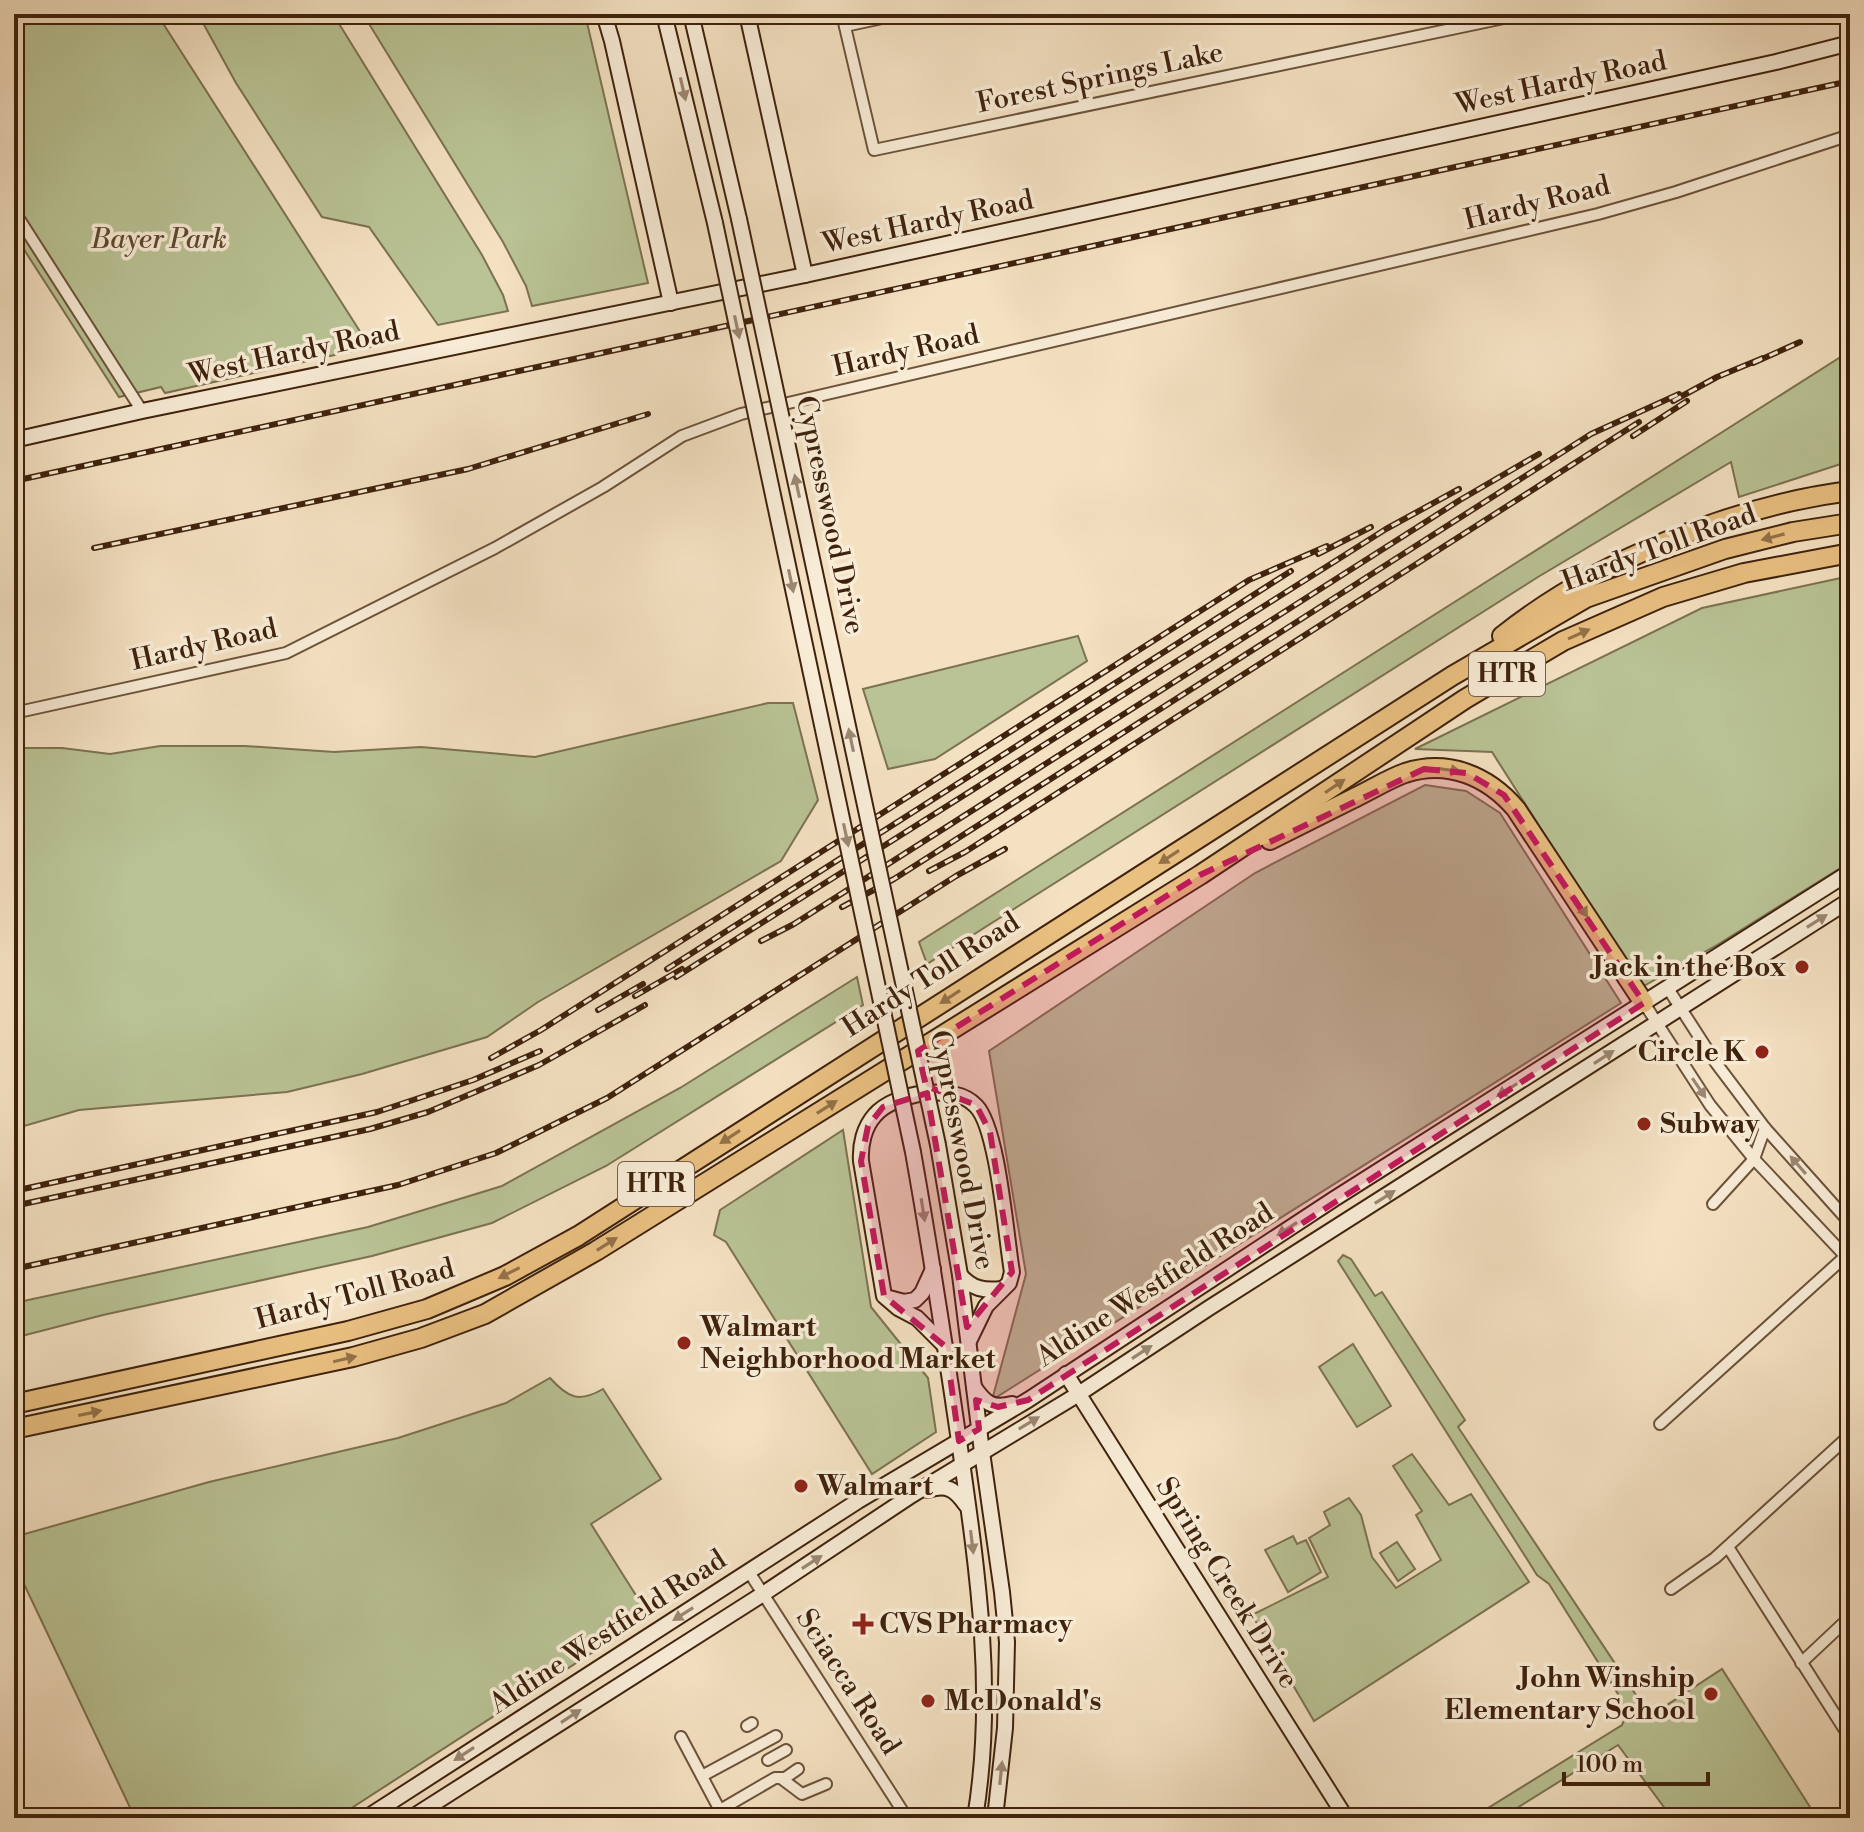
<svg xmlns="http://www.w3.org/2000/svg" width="1864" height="1832" viewBox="0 0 1864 1832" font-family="'Libre Bodoni',serif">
  <rect width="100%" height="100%" fill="#f4e1c2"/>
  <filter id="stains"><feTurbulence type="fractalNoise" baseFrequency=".0025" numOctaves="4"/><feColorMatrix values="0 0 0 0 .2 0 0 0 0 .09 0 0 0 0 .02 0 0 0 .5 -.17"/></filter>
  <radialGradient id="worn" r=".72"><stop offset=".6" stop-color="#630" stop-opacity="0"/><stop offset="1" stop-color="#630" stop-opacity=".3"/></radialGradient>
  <g fill="#b9c395" stroke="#7c7251" stroke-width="2">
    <polygon points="14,14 157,14 370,347 165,393 161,387 119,397 23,248 14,253"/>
    <polygon points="198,14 333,14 482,255 503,295 508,311 438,325 369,227 322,217 236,83"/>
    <polygon points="363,14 585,14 648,283 532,306 526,286 503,242"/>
    <polygon points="1850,351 1850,461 1739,497 1731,462 1538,577 927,964 919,942"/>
    <polygon points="1850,576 1850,862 1717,945 1642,987 1492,752 1415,749 1702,608"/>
    <polygon points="1078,636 1087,661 935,759 888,769 863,689"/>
    <polygon points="768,703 793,703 818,800 781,861 538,1002 487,1037 362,1074 287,1092 79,1110 14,1129 14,748 62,748 110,754 160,746 245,746 334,752 421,747 535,757"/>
    <polygon points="1425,785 1466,791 1500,813 1621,1003 992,1400 1026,1274 989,1051 1255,873"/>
    <polygon points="857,977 863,1005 606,1166 492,1223 372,1256 103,1315 14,1338 14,1303 368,1227 502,1186 680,1088"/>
    <polygon points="843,1130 871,1307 928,1378 936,1432 872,1474 726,1242 714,1235 720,1210"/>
    <polygon points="1343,1255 1351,1259 1375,1296 1382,1292 1465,1420 1458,1427 1650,1716 1722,1669 1817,1818 1672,1818 1618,1745 1501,1818 1472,1818 1622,1725 1626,1716 1618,1694 1549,1584 1537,1575 1338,1261"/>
    <polygon points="1353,1344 1391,1406 1357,1427 1319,1367"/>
    <path d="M550,1378C568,1398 579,1403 603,1389L661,1479L591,1524L649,1616L336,1818H135L14,1563V1537L209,1482L398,1438L506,1403Z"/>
    <polygon points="1412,1454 1449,1505 1471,1494 1529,1582 1314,1721 1252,1615 1328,1577 1309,1538 1330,1525 1324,1512 1349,1498 1361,1515 1372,1557 1396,1588 1441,1560 1416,1515 1422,1511 1393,1466"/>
    <polygon points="1293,1536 1297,1544 1306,1540 1321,1572 1288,1592 1265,1550"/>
    <polygon points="1397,1542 1415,1569 1398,1581 1380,1553"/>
  </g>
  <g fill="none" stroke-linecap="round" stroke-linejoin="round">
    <defs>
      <g id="street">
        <polyline points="842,14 874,150 1523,14"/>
        <polyline points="845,26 901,14"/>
        <polyline points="14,211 142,411"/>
        <polyline points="14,713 286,653 495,548 603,487 682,436 741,414 1598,214 1676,192 1850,135"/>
        <polyline points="1667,987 1716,1063 1765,1128 1850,1223"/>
        <polyline points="1644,1003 1710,1105 1754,1159 1850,1261"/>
        <polyline points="1713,1204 1754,1159 1765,1128"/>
        <polyline points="1660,1424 1848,1254"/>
        <polyline points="1728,1547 1850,1738"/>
        <polyline points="749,1572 907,1818"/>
        <polyline points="1671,1589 1715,1558 1850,1435"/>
        <polyline points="1801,1663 1850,1617"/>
        <polyline points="747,1726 752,1723"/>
        <polyline points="681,1737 724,1818"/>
        <polyline points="768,1760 786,1750"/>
        <polyline points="702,1776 776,1736"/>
        <polyline points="782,1779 802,1794 826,1784"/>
        <polyline points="720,1810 775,1778 785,1778 798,1769"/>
      </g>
      <g id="secondary">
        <polyline points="604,14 612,41 671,303"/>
        <polyline points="664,14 715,223"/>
        <polyline points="691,14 739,219"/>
        <polyline points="747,14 805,275"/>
        <polyline points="14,440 142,411 805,275 1776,62 1850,43"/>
        <polyline points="938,1145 960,1275 982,1452 1002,1592 1007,1642 1005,1728 995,1818"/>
        <path d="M913,1152C930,1248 945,1345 959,1441C977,1567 996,1692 975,1818"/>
        <path d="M960,1275C972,1289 984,1291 1002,1289"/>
        <polyline points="889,1298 904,1302 915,1300 922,1293 933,1269"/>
        <path d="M945,1346L917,1318L898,1308L884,1296L861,1161C860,1145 864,1127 875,1115C894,1093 954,1082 976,1106C998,1128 1006,1237 1012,1272L1009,1283L986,1306L969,1341"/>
        <polyline points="1066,1374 1346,1818"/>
        <path d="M974,1387C985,1403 992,1409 1012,1404"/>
        <path d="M928,1490C947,1484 955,1489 966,1505"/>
        <polyline points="366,1818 858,1501 1028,1400 1334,1199 1850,872"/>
        <polyline points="411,1818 763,1594 912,1495 1077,1395 1209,1308 1850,900"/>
      </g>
      <g id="highway">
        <path d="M1502,636C1595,562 1732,506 1850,491"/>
        <path d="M1270,840C1298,826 1326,812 1354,798C1371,790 1388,779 1405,773C1448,759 1488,776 1516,809L1644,1003"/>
        <polyline points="14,1404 348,1331 427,1309 505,1276 578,1236 1452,676 1586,598 1725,549 1793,532 1850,523"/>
        <polyline points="14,1429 353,1357 421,1338 485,1314 596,1251 1200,875 1465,699 1563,641 1663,597 1744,573 1850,553"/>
      </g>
    </defs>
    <use href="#street" stroke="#6c523a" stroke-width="14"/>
    <use href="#secondary" stroke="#3f220d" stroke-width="18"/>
    <use href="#highway" stroke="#3f220d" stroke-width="22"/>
    <use href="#street" stroke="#f8ecd7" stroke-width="10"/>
    <use href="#secondary" stroke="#f8ecd7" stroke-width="14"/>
    <use href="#highway" stroke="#eac081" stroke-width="18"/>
    <defs>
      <g id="rail">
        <polyline points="1753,363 1800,342"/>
        <polyline points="1673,401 1717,377 1763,358"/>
        <polyline points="1633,436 1687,401"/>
        <polyline points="14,481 1850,81"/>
        <polyline points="94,548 468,469 648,414"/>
        <polyline points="1318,554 1371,527"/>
        <polyline points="929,871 965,852 1639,422"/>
        <polyline points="842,907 894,879 1591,434 1679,394"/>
        <polyline points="761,941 794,924 1460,500 1539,454"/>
        <polyline points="667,969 1291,571"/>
        <polyline points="676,977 1386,529 1459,489"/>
        <polyline points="635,996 682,969"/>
        <polyline points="598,1010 643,984"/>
        <polyline points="491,1058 541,1030 1249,580 1327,546"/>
        <polyline points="14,1191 377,1112 473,1080 540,1051"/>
        <polyline points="14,1206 370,1129 428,1112 539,1065 645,1005"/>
        <polyline points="14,1269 398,1185 496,1153 607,1098 956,876 1005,849"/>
      </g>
    </defs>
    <use href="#rail" stroke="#3f220d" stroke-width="6"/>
    <use href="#rail" stroke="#f8ecd7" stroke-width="3" stroke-dasharray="9" stroke-linecap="butt"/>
    <defs>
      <g id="secondary-bridge">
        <polyline points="739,219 938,1145"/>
        <polyline points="715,223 913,1152"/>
      </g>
    </defs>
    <use href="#secondary-bridge" stroke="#3f220d" stroke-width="18" stroke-linecap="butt"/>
    <use href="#secondary-bridge" stroke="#f8ecd7" stroke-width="14"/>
  </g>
  <defs><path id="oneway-solid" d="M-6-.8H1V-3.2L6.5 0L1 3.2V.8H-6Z" transform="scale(2)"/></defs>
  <g fill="#9c8772">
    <use href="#oneway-solid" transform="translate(683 89) rotate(77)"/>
    <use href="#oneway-solid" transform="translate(737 327) rotate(78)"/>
    <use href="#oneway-solid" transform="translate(797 486) rotate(-102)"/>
    <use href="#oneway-solid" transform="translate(791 581) rotate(78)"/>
    <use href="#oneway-solid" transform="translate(851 740) rotate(-102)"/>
    <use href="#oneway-solid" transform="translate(846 835) rotate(78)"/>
    <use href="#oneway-solid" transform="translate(1817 921) rotate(-32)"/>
    <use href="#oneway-solid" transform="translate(1604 1057) rotate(-33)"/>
    <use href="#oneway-solid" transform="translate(1699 1088) rotate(56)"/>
    <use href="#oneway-solid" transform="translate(1507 1090) rotate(148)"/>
    <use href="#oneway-solid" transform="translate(1798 1165) rotate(-131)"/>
    <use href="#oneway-solid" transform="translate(1385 1197) rotate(-32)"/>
    <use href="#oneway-solid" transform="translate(923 1210) rotate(81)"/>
    <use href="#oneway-solid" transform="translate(1287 1229) rotate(147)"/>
    <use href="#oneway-solid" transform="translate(1142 1352) rotate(-33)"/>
    <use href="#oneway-solid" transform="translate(1029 1423) rotate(-31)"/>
    <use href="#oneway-solid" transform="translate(972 1542) rotate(83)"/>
    <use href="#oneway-solid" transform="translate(812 1562) rotate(-33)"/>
    <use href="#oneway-solid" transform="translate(683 1614) rotate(148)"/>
    <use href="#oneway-solid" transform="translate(571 1716) rotate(-33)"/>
    <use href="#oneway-solid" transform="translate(464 1754) rotate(147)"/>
    <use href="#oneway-solid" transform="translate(1001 1773) rotate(-84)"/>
  </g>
  <g fill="#947147">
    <use href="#oneway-solid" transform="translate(1773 537) rotate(165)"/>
    <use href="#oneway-solid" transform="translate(1579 634) rotate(-24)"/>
    <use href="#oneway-solid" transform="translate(1449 770) rotate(8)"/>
    <use href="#oneway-solid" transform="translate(1335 786) rotate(-34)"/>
    <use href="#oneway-solid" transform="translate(1169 857) rotate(147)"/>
    <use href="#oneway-solid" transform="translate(1581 907) rotate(57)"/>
    <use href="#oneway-solid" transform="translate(950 997) rotate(147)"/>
    <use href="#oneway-solid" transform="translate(827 1107) rotate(-32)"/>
    <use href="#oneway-solid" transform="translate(730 1137) rotate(147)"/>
    <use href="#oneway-solid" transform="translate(607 1244) rotate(-32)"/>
    <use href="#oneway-solid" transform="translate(509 1273) rotate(153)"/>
    <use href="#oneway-solid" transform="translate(345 1359) rotate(-13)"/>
    <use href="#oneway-solid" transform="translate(90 1413) rotate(-12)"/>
  </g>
  <path fill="#c2185b" fill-opacity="0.2" stroke="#c2185b" stroke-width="6" stroke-dasharray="16 10" stroke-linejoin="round" d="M1424,769L1467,773L1504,795L1644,1003L1028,1400L998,1407L976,1400L979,1429L959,1441L946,1347L884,1296L861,1161L868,1126L883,1107L927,1093L967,1327L1012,1272L990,1132L976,1105L926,1086L918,1051L1200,875Z"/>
  <g fill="#8f2418" stroke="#f8ecd7" stroke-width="3">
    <circle cx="1802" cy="967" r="8"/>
    <circle cx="1762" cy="1052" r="8"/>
    <circle cx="1644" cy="1124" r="8"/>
    <circle cx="684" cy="1343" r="8"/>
    <circle cx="801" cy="1486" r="8"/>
    <path d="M859 1612h8v8h8v8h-8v8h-8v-8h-8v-8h8z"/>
    <circle cx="1711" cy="1694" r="8"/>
    <circle cx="928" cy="1701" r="8"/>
  </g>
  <g text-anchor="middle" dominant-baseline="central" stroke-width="7" stroke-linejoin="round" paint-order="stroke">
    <g fill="#f8ecd7" stroke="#765f4a" stroke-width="2">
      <rect x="1469" y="652" width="76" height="44" rx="6"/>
      <rect x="618" y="1162" width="76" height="44" rx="6"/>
    </g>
    <g font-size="26" font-weight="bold" fill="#3f220d">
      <text x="1507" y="674">HTR</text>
      <text x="656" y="1184">HTR</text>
    </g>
    <g font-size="28" fill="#3f220d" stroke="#f8ecd7">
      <text transform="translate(1100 78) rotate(-12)">Forest Springs Lake</text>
      <text transform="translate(1561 83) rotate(-12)">West Hardy Road</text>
      <text transform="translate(1537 203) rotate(-14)">Hardy Road</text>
      <text transform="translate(928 222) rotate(-12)">West Hardy Road</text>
      <text transform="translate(906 351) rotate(-13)">Hardy Road</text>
      <text transform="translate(294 353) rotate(-12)">West Hardy Road</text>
      <text transform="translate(830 515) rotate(78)">Cypresswood Drive</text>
      <text transform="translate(1659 548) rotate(-20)">Hardy Toll Road</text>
      <text transform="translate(204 645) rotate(-13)">Hardy Road</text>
      <text transform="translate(931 975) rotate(-33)">Hardy Toll Road</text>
      <text transform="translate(962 1150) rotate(79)">Cypresswood Drive</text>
      <text transform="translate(1155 1285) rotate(-33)">Aldine Westfield Road</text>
      <text transform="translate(355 1294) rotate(-15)">Hardy Toll Road</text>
      <text transform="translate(1227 1583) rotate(58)">Spring Creek Drive</text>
      <text transform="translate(608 1632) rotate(-33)">Aldine Westfield Road</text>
      <text transform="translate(848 1682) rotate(57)">Sciacca Road</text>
    </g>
    <g font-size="28" font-style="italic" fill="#5e4a2f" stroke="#f8ecd7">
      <text x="159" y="239">Bayer Park</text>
    </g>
    <g font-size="28" font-weight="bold" fill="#3f220d" stroke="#f8ecd7" text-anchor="start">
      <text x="1786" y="967" text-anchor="end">Jack in the Box</text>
      <text x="1746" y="1052" text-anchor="end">Circle K</text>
      <text x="1660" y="1124">Subway</text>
      <text x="700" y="1327">Walmart<tspan x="700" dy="32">Neighborhood Market</tspan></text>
      <text x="817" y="1486">Walmart</text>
      <text x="879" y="1624">CVS Pharmacy</text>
      <text x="1695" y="1678" text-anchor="end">John Winship<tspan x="1695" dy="32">Elementary School</tspan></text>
      <text x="944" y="1701">McDonald's</text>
    </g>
  </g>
  <rect width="1864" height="1832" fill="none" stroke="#f4e1c2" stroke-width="48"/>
  <rect x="16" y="16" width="1832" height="1800" fill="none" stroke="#3f220d" stroke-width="4"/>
  <rect x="24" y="24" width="1816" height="1784" fill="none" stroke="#3f220d" stroke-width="2"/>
  <path d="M1564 1772v12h144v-12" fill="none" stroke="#3f220d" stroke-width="4"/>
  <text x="1576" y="1772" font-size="24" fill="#3f220d" stroke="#f8ecd7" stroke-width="6" paint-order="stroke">100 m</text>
  <rect width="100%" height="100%" filter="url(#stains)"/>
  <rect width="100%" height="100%" fill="url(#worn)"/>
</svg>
